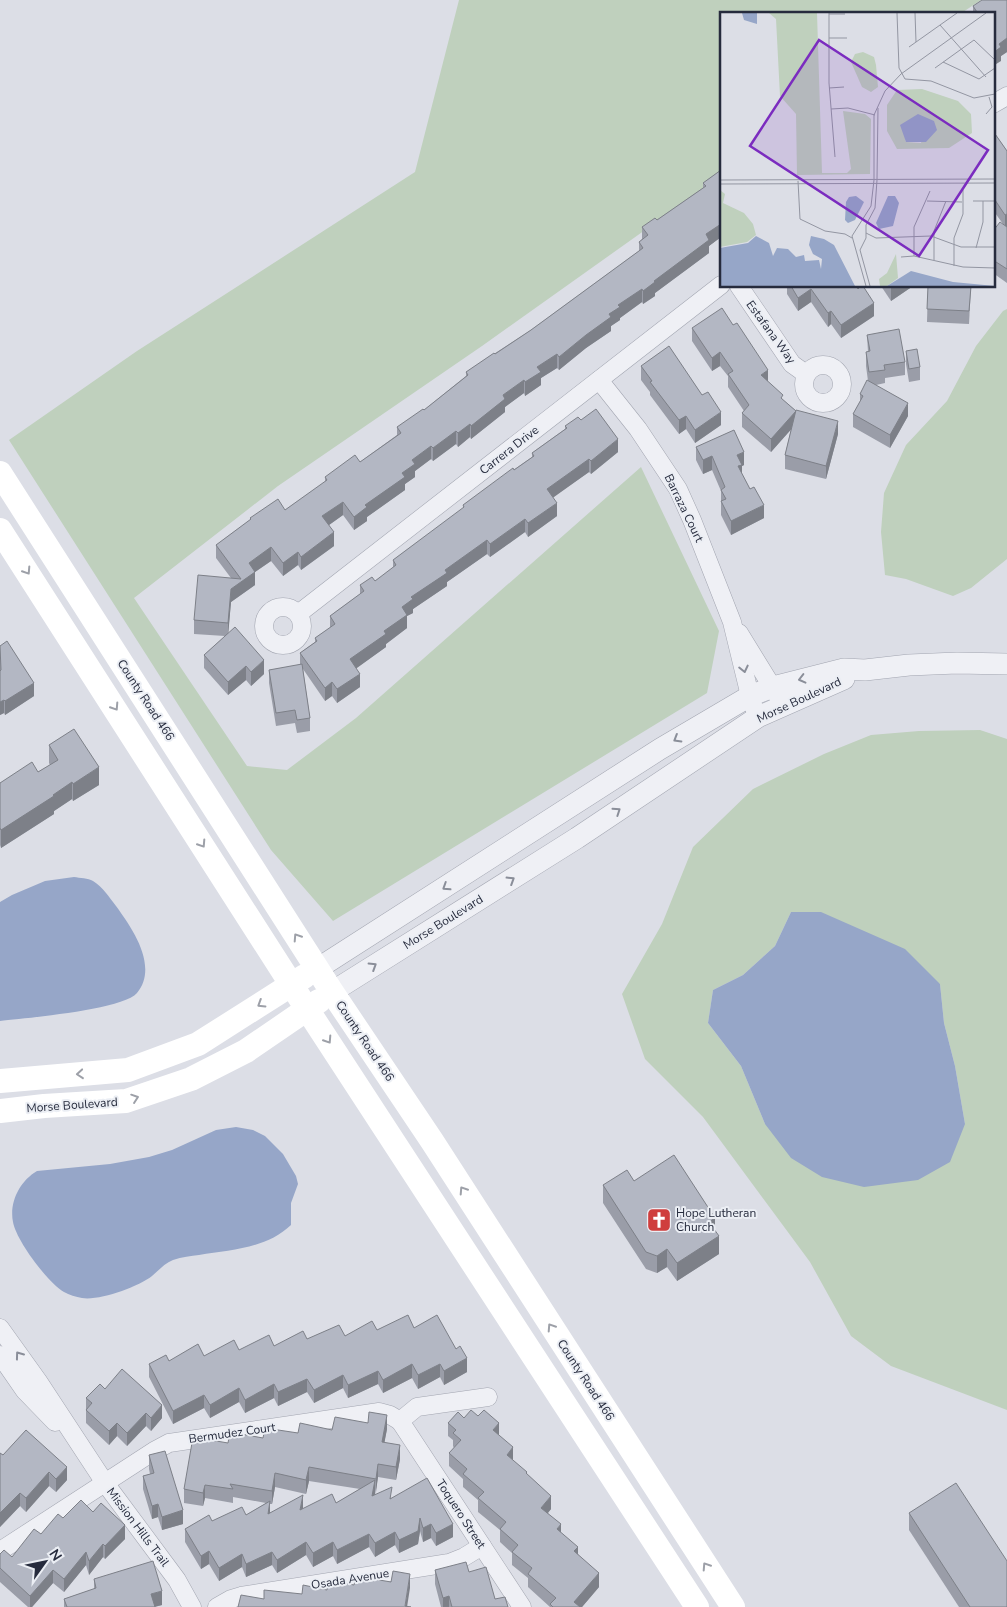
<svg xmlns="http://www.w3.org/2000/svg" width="1007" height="1607" viewBox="0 0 1007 1607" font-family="'Nunito Sans',sans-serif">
  <rect width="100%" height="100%" fill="#dcdee6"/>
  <g fill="#bfd0bd" fill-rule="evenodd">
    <polygon points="459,0 981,0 960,14 721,14 721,176 482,346 278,486 134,598 247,766 287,770 356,718 641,467 719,631 707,693 333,921 271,850 9,440 137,351 415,172"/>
    <polygon points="1007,309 1007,559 971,588 953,596 906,579 885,575 881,532 884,493 906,445 947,401 976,346 1003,311"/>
    <path d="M980,730L1007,739V1410L891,1366L851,1336L810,1262L779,1220L703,1117L645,1059L622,994L662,924L693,847L753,789L824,754L871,735L919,731ZM791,912L940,984L944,1023L955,1066L965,1124H765L741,1066L708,1023L713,990L743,975L775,946Z"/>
  </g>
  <g fill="#96a6c8">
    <path d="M74,877C80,878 88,878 93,881C103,887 109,897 116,906C132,928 159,966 137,993C122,1010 26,1018 0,1021V902L12,895L45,881Z"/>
    <polygon points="791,912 821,912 905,949 940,984 944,1023 955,1066 965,1124 950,1162 918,1180 864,1187 822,1177 791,1158 765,1124 741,1066 708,1023 713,990 743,975 775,946"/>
    <path d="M236,1127L253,1130L265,1136L283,1154L296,1176L298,1184L291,1203V1225C267,1248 232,1250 199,1255C191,1256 182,1257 173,1260C165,1263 159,1270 152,1276C138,1287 99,1301 82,1298C76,1297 69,1295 64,1292C48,1283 16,1240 13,1222C9,1202 20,1181 37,1171L110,1164L149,1157L172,1150L216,1130Z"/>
  </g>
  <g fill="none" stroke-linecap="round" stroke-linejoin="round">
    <defs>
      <g id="minor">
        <polyline points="993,104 1007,96"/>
        <polyline points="739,286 792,364 806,374"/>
        <circle cx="823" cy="384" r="19"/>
        <polyline points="599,380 638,429 678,489 692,520 732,622 750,696 754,708"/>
        <circle cx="283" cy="626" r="19"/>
        <polyline points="298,614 721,285"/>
        <polyline points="739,633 779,698"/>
        <polyline points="0,1328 38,1381 105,1483 177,1580 192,1607"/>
        <polyline points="0,1355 25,1391 55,1422"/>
        <polyline points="400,1421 522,1607"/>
        <polyline points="0,1551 154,1451 169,1443 379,1412 390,1415 400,1421 417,1407 488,1397"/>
        <polyline points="217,1607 231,1599 241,1596 449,1563 464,1557 482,1546"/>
      </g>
      <g id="tertiary">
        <polyline points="317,969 660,749 750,696 773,687 844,669 865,670 909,665 957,663 1007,664"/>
        <polyline points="332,992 577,838 758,717 844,679"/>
      </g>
    </defs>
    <use href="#minor" stroke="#a2a5b0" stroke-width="19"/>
    <use href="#tertiary" stroke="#a2a5b0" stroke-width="22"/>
    <use href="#minor" stroke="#eff0f5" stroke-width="18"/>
    <use href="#tertiary" stroke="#eff0f5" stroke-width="21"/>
    <g stroke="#fff" stroke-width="24">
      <polyline points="0,473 332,992 432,1141 733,1607"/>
      <polyline points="0,530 307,1009 697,1607"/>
      <polyline points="0,1081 128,1070 198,1044 305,976"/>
      <polyline points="0,1111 44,1106 126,1101 191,1079 246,1051 319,1001"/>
    </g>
  </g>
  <g fill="#9a9da8" fill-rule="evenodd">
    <polygon points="1007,0 1007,52 1001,56 1001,61 993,14 973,14 973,6"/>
    <polygon points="993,131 1007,151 1007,283 993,273 993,231 1003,224 993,210"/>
    <polygon points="721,170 721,237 709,246 709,253 655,293 655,296 643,304 642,302 620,318 620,320 611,326 611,331 586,348 559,370 557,368 541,378 541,385 525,396 524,393 505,407 505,412 471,439 470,437 458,447 456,444 433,461 431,459 415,471 415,477 405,484 405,490 367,517 367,521 354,530 343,515 329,525 334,546 301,570 298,565 283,576 271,561 255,572 255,585 231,602 228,633 264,674 251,686 246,680 228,695 204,668 204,655 225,636 194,634 194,620 231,578 216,558 216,545 250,520 250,518 285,510 325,482 325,477 360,462 397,435 397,427 424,410 466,376 466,372 531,330 639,251 639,242 642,239 642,227 657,220 703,188 703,183"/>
    <polygon points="787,286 856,286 874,316 841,338 831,324 828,327 811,302 798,311 787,294"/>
    <polygon points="881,286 913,286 891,301"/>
    <polygon points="928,286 971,286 969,324 927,322"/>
    <polygon points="692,328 768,382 783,400 796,411 838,434 826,479 785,469 785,455 791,429 771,452 742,427 742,413 744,411 728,387 728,376 720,366 712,371 692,341"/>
    <polygon points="867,335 905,362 905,375 885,378 885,383 876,385 908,416 890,448 853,427 853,414 860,402 860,394 868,381 866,366 866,352 868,352"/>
    <polygon points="906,351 920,367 920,380 909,382 906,364"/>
    <polygon points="641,366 721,425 695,443 686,429 679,434 650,395 650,392 641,380"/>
    <polygon points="581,420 618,452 591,474 589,472 553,497 557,516 528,537 525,532 490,557 487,554 447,582 447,586 413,609 413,613 407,616 407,628 386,644 386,647 356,668 360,687 337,703 332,696 325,701 303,669 310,718 310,731 297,733 295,723 276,726 269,683 269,670 300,665 300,653 315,642 315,638 330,628 330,616 360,594 360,585 375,581 393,568 393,560 463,509 463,505 532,457 532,453 565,429 565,426"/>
    <polygon points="696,447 744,465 742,466 742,474 764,518 731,535 721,515 721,491 712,470 703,474 696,460"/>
    <polygon points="0,646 34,696 5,715 4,713 0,715"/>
    <polygon points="49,745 99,785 73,801 72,799 54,811 54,814 1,848 0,845 0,783 38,772 50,765 49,763"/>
    <polygon points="634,1181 715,1230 719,1254 677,1281 667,1267 657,1273 646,1269 603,1203 603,1185"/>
    <polygon points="414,1328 467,1372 444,1385 440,1377 418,1389 412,1378 383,1393 378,1384 348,1398 343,1388 314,1403 307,1392 278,1406 274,1398 245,1413 239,1402 210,1418 204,1408 173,1424 149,1377 149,1364 274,1346 307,1339 345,1336 377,1330"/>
    <polygon points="105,1389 162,1418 151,1431 146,1426 127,1446 117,1436 109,1445 86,1423 86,1398"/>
    <polygon points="464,1418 499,1435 513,1460 527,1475 551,1509 548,1513 561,1533 578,1554 599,1587 582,1607 550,1607 528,1587 528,1578 512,1565 512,1553 500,1542 500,1530 478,1512 478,1500 463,1487 463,1479 449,1466 449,1453 454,1448 453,1446 453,1440 448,1436 448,1423"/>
    <path d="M387,1429L384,1443L400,1459L396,1480L378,1477L375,1495L392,1498L453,1537L436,1546L431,1538L423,1542L420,1531L418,1544L399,1553L395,1545L375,1557L369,1547L337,1564L333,1556L313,1567L306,1555L277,1573L272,1565L246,1577L242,1567L219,1581L209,1564L201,1569L185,1542V1529L212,1521L246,1515L266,1503L233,1497V1503L205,1498L203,1506L184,1503V1489L228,1443L298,1433L332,1430ZM309,1481L360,1489L336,1503L303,1509L270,1513V1504H272L275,1487L306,1494Z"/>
    <polygon points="0,1453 3,1455 67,1480 56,1492 49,1486 26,1512 20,1506 0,1527"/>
    <polygon points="149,1455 183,1524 162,1530 158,1517 152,1519 143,1489 143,1476 150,1474 149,1469"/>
    <polygon points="93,1512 125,1539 105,1559 103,1557 89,1575 86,1565 64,1592 53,1583 32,1607 28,1607 0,1582 0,1554 12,1557 63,1518"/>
    <polygon points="909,1513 1007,1607 959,1607 909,1530"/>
    <polygon points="435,1570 469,1572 495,1599 508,1607 441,1607 435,1584"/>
    <polygon points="94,1579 162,1605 155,1607 64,1607 64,1599 94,1589"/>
  </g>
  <g fill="#7d8088">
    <polygon points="1007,38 1007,52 1001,56 1001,61 993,66 993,53 999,44"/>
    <polygon points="1007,214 1007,227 1005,229 1005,215"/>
    <polygon points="721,224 721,237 709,246 709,253 655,293 655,296 643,304 643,291 706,234"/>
    <polygon points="893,286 913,286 891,301 891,288"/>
    <polygon points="642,289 642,302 620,318 620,320 611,326 611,331 586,348 559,370 559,357 586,335 618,305"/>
    <polygon points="811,289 811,302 798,311 798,298"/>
    <polygon points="874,303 874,316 841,338 841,325"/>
    <polygon points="831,311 831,324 828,327 828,313"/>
    <polygon points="720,352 720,366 712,371 712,358"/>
    <polygon points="557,354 557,368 541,378 541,385 525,396 525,382 537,367"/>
    <polygon points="768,370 768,383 761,375"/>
    <polygon points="524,380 524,393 505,407 505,412 471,439 471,426 503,395"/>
    <polygon points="908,403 908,416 890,448 890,435"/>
    <polygon points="796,411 796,424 771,452 771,439"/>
    <polygon points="721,412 721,425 695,443 695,430"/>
    <polygon points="686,416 686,429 679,434 679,420"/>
    <polygon points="838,421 838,434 826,479 826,466"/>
    <polygon points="470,424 470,437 458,447 458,433"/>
    <polygon points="456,431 456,444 433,461 433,448"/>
    <polygon points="618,439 618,452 591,474 591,461"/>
    <polygon points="431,446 431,459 415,471 415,477 405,484 405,490 367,517 367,521 354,530 354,517 365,505 402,473 412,460"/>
    <polygon points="744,452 744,465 742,466 742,478 738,480 737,455"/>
    <polygon points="712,456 712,470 703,474 703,460"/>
    <polygon points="589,459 589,472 547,502 547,489"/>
    <polygon points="343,502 343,515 322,530 322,516"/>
    <polygon points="557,503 557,516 528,537 528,523"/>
    <polygon points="764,505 764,518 731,535 731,521"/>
    <polygon points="525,519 525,532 490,557 490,544"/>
    <polygon points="334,532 334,546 301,570 301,557"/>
    <polygon points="487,540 487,554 447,582 447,586 413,609 413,613 407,616 407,628 386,644 386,647 350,673 350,659 384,631 402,607 411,597 445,570"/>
    <polygon points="271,547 271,561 255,572 255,585 231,602 228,637 228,623 231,589 249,576 249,563"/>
    <polygon points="298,552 298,565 283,576 283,563"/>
    <polygon points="264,660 264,674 251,686 251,672"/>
    <polygon points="246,666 246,680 228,695 228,682"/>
    <polygon points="360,674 360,687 337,703 337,689"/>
    <polygon points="332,682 332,696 325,701 325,688"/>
    <polygon points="34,683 34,696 5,715 5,701"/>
    <polygon points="4,700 4,713 0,715 0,702"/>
    <polygon points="99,767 99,785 73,801 73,784"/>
    <polygon points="72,782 72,799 54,811 54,814 1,848 1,830"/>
    <polygon points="715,1218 715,1236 709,1222"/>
    <polygon points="719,1236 719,1254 677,1281 677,1263"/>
    <polygon points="667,1249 667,1267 657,1273 657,1256"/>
    <polygon points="467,1358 467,1372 444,1385 444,1371"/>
    <polygon points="412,1364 412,1378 383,1393 383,1380"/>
    <polygon points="440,1364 440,1377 418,1389 418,1375"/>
    <polygon points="378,1371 378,1384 348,1398 348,1385"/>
    <polygon points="343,1375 343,1388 314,1403 314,1390"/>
    <polygon points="307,1379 307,1392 278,1406 278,1392"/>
    <polygon points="274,1384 274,1398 245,1413 245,1400"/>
    <polygon points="239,1388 239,1402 210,1418 210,1405"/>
    <polygon points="204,1395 204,1408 173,1424 173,1411"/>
    <polygon points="162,1405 162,1418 151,1431 151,1418"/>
    <polygon points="146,1413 146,1426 127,1446 127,1433"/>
    <polygon points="387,1415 387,1429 382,1456 382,1442"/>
    <polygon points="117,1423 117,1436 109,1445 109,1431"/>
    <polygon points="499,1423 499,1436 493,1430"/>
    <polygon points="400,1445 400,1459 396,1480 396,1467"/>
    <polygon points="513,1447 513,1461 507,1455"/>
    <polygon points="378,1464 378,1477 376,1492 376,1479"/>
    <polygon points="67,1467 67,1480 56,1492 56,1479"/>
    <polygon points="309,1467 309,1481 306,1494 306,1480"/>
    <polygon points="49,1472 49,1486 26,1512 26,1498"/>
    <polygon points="275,1473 275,1487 272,1504 272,1491"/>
    <polygon points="375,1480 375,1494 372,1510 372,1496"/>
    <polygon points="205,1485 205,1498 203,1506 203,1493"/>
    <polygon points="20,1493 20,1506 0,1527 0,1513"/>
    <polygon points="303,1495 303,1509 300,1510"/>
    <polygon points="551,1496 551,1509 541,1521 541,1508"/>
    <polygon points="270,1501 270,1514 268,1514"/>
    <polygon points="158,1504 158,1517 152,1519 152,1506"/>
    <polygon points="183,1510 183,1524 162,1530 162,1517"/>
    <polygon points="420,1518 420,1531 418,1544 399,1553 399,1540"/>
    <polygon points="431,1524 431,1538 423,1542 423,1528"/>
    <polygon points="453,1524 453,1537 436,1546 436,1533"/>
    <polygon points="561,1524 561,1537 557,1529"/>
    <polygon points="125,1525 125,1539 105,1559 105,1546"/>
    <polygon points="395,1532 395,1545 375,1557 375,1543"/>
    <polygon points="369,1534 369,1547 337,1564 337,1550"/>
    <polygon points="306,1542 306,1555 277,1573 277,1560"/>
    <polygon points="333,1542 333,1556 313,1567 313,1553"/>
    <polygon points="103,1544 103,1557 89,1575 89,1561"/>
    <polygon points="578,1547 578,1560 574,1551"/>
    <polygon points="209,1551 209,1564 201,1569 201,1556"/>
    <polygon points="86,1552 86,1565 64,1592 64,1579"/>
    <polygon points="272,1552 272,1565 246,1577 246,1564"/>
    <polygon points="242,1554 242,1567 219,1581 219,1568"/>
    <polygon points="53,1570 53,1583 32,1607 30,1607 30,1596"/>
    <polygon points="599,1573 599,1587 582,1607 574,1607 574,1602"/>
    <polygon points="410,1574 410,1588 407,1607 405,1607"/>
    <polygon points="162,1591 162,1605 153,1607 151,1594"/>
    <polygon points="449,1596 449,1607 443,1607 443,1598"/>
  </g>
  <g fill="#b3b7c3" stroke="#7d8088">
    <polygon points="982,0 1007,0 1007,38 999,44 1001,47 993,53 993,14 974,14 977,12 973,6"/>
    <polygon points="993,131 1007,151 1007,214 1005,215 993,197"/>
    <polygon points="721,170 721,224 706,234 709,240 654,281 655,282 643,291 642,289 618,305 620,307 609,314 611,317 586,335 559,357 557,354 537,367 541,372 525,382 524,380 503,395 505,399 471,426 470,424 458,433 456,431 433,448 431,446 412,460 415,464 402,473 405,477 365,505 367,507 354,517 343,502 322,516 334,532 301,557 298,552 283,563 271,547 249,563 255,572 231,589 228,623 194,620 198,575 241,579 216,545 251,519 250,518 278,499 285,510 327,480 325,477 355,455 360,462 401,433 397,427 423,409 424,410 468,375 466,372 494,353 495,354 531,330 643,248 639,242 648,235 642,227 655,218 657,220 706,186 703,183"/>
    <polygon points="1000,222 1007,227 1007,269 993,260 993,231"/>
    <polygon points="791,286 856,286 858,289 861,286 863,286 874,303 841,325 831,311 828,313 811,289 798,298"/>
    <polygon points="928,286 971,286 969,311 927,309"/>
    <polygon points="722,308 733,325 737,323 768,370 761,375 783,395 781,398 796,411 771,439 742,413 749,405 728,374 733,371 720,352 712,358 692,328"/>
    <polygon points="899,329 905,362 884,365 885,370 869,372 866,352 870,351 867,335"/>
    <polygon points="669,346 702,395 708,392 721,412 695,430 686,416 679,420 650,382 652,381 641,366"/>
    <polygon points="917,349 920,367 909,369 906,351"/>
    <polygon points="867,380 908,403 890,435 853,414 863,396 860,394"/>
    <polygon points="596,409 618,439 591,461 589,459 547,489 557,503 528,523 525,519 490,544 487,540 445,570 447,573 411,597 413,599 402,607 407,615 384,631 386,634 350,659 360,674 337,689 332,682 325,688 300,653 317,641 315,638 335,624 330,616 364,591 360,585 372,577 375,581 396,565 393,560 464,507 463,505 513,468 514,470 534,456 532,453 567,428 565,426 578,417 581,420"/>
    <polygon points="796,410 838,421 826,466 785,455"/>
    <polygon points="734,430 744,452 737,455 742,465 738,466 750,489 754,487 764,505 731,521 721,501 726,499 721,490 725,487 712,456 703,460 696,447"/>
    <polygon points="235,627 264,660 251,672 246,666 228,682 204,655"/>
    <polygon points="7,641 34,683 5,701 4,700 0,702 0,671 1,670 0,646"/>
    <polygon points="302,664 310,718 297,720 295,710 276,713 269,670"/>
    <polygon points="74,729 99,767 73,784 72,782 53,795 54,796 1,830 0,828 0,783 32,762 38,772 58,760 49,745"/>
    <polygon points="674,1155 715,1218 709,1222 719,1236 677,1263 667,1249 657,1256 646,1252 603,1185 627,1170 634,1181"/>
    <polygon points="408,1315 414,1328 437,1315 456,1349 460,1346 467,1358 444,1371 440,1364 418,1375 412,1364 383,1380 378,1371 348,1385 343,1375 314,1390 307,1379 278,1392 274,1384 245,1400 239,1388 210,1405 204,1395 173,1411 149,1364 166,1355 169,1361 198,1344 204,1356 234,1340 239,1350 269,1335 274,1346 303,1331 307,1339 339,1325 345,1336 372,1321 377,1330"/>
    <polygon points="122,1369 162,1405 151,1418 146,1413 127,1433 117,1423 109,1431 86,1410 92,1403 86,1398 100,1384 105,1389"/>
    <polygon points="471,1410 478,1416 484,1410 499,1423 493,1430 513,1447 507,1455 527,1472 526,1473 551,1496 541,1508 561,1524 557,1529 578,1547 574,1551 599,1573 574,1602 580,1607 553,1607 550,1604 556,1598 528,1574 532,1568 512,1552 518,1545 500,1529 506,1522 478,1498 484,1492 463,1474 467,1469 449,1453 461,1440 453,1433 456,1430 448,1423 458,1412 464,1418"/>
    <polygon points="369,1412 387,1415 382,1442 400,1445 396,1467 378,1464 376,1479 309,1467 306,1480 275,1473 272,1491 230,1484 233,1489 205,1485 203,1493 184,1489 193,1437 228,1443 230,1432 263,1438 265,1428 298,1433 300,1423 332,1430 335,1417 368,1423"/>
    <polygon points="26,1430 67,1467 56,1479 49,1472 26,1498 20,1493 0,1513 0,1453 3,1455"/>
    <polygon points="165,1451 183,1510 162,1517 158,1504 152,1506 143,1476 154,1473 149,1455"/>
    <polygon points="427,1478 453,1524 436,1533 431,1524 423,1528 420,1518 418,1531 399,1540 395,1532 375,1543 369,1534 337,1550 333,1542 313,1553 306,1542 277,1560 272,1552 246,1564 242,1554 219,1568 209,1551 201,1556 185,1529 209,1515 212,1521 242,1507 246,1515 270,1501 268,1514 303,1495 300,1510 332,1494 336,1503 375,1480 372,1496 392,1487 390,1499"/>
    <polygon points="956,1483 1007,1561 1007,1607 970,1607 909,1513"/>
    <polygon points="81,1500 93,1512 101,1503 125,1525 105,1546 103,1544 89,1561 86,1552 64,1579 53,1570 30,1596 0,1568 0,1554 4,1550 12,1557 34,1529 41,1534 58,1514 63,1518"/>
    <polygon points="153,1561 162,1591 151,1594 155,1607 67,1607 64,1599 96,1588 94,1579"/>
    <polygon points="466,1562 469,1572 486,1567 495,1599 505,1597 508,1607 452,1607 449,1596 443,1598 435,1570"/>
    <polygon points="393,1571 410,1574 405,1606 411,1607 238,1607 241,1595 264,1599 264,1590 302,1594 303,1585 327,1590 328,1580 354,1585 356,1576 391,1582"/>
  </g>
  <defs><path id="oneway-chevron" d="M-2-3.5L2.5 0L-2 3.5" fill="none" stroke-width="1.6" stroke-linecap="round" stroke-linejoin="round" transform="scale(1.25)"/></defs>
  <g stroke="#9da0a8">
    <use href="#oneway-chevron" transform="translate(27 571) rotate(57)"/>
    <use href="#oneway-chevron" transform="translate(115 707) rotate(57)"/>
    <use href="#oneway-chevron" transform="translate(202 844) rotate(57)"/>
    <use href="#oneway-chevron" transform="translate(297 937) rotate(-123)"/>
    <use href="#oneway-chevron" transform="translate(261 1004) rotate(148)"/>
    <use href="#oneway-chevron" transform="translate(328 1040) rotate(57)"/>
    <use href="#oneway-chevron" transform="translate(80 1074) rotate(175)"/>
    <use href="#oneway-chevron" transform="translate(135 1098) rotate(-19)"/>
    <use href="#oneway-chevron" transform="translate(463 1190) rotate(-123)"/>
    <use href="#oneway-chevron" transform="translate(551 1327) rotate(-123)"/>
    <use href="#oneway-chevron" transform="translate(706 1566) rotate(-123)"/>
  </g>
  <g stroke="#8a8e99">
    <use href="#oneway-chevron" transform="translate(744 669) rotate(77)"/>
    <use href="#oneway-chevron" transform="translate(802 679) rotate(166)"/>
    <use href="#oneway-chevron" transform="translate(677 739) rotate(149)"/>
    <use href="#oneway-chevron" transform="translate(617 811) rotate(-34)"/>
    <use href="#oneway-chevron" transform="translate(511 880) rotate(-32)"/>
    <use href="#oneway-chevron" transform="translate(446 887) rotate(147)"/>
    <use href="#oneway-chevron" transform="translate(373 966) rotate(-32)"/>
    <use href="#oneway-chevron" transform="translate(19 1355) rotate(-126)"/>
  </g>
  <defs>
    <symbol id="church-square" viewBox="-11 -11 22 22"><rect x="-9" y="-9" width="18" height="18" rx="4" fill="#cf3e3d" stroke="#ebeef4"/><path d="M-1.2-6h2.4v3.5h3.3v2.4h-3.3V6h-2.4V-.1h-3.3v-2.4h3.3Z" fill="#fff"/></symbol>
  </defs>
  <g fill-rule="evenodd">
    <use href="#church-square" x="645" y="1206" width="28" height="28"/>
  </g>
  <g text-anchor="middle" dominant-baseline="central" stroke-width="4" stroke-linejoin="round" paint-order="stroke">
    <g font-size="12" fill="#262b3d" stroke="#ebeef4">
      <text transform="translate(771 332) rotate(54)">Estafana Way</text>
      <text transform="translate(509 450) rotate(-38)">Carrera Drive</text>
      <text transform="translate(684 508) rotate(64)">Barraza Court</text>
      <text transform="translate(146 700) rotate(57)">County Road 466</text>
      <text transform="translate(799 700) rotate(-25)">Morse Boulevard</text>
      <text transform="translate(443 922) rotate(-32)">Morse Boulevard</text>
      <text transform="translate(365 1041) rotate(56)">County Road 466</text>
      <text transform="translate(72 1105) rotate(-4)">Morse Boulevard</text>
      <text transform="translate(586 1380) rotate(57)">County Road 466</text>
      <text transform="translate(232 1433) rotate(-8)">Bermudez Court</text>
      <text transform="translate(461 1514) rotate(57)">Toquero Street</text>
      <text transform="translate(138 1527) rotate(53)">Mission Hills Trail</text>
      <text transform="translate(350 1579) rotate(-9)">Osada Avenue</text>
    </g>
    <g font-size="12" fill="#262b3d" stroke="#ebeef4" text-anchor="start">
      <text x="676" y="1213">Hope Lutheran<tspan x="676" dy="14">Church</tspan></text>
    </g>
  </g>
  <g transform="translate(720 12)">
    <rect width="275" height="275" fill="#dcdee6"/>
    <path d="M49,1H97L102,161H127L131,157L123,99L145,102L151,107L150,162L77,163L76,102L60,84L56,7ZM143,40L154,45L156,53L158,75L151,80L142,75L131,50L135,42ZM202,77L238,89L251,102L252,121L229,136L177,137L167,119V93L177,78ZM202,105L208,107L201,131L186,130L183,117ZM0,178L5,182L3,191L24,201L33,212L36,223L27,230L0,235ZM176,242L178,266L167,274H160L159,267L167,261Z" fill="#bfd0bd" fill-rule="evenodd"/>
    <path d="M22,1H37V12L24,8ZM198,102L214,109L217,118L206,130H186L180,113ZM136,184L144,190L135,208L128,211L125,208L126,190L129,185ZM168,184H175L179,191L173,214L159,217L156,211ZM36,224L49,231L53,244L57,236L68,237L76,245L84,243L85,249L99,248L101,257L102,247L93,242L89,233L91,224L104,227L114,233L135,274H0V236L28,231ZM191,259L233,270L275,274H167Z" fill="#96a6c8"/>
    <path fill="none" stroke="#9396a2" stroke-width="1" d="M109,1V71L115,145M177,1L179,56L185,67L211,69L254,86L275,82M195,1L196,30M109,2H125M220,13L266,65M109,26H127M189,35L237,1M223,50L259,67L275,56M215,56L254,28L275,48M109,76L124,75M111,97L128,96L155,103M266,102L272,95L269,85M154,167V103L165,79L181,62L266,1M157,167L158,96M0,168L275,167M78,169L80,207L105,219L125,222L132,226M0,172L275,171M207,189L242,190M253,189H275M146,221L156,226L211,224L241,235H275M256,236L263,210V189M194,244V215L210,179M181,245L194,244L243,255L275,256M214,248V219L226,189M234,254V226L243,202V178M146,274L132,224L151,194L154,168M150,274L140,238L146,226V213L155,196L157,168"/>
    <path fill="#7b2cbf" fill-opacity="0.15" stroke="#7b2cbf" stroke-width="2.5" d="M99,28L268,138L199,244L30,134Z"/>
    <rect width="275" height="275" fill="none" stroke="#262b3d" stroke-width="2.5"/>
  </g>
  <g transform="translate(45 1562) rotate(57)" stroke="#ebeef4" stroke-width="4" paint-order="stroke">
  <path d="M0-4L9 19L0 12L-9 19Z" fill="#262b3d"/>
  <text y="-8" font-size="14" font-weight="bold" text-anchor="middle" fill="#262b3d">N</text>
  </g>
</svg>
